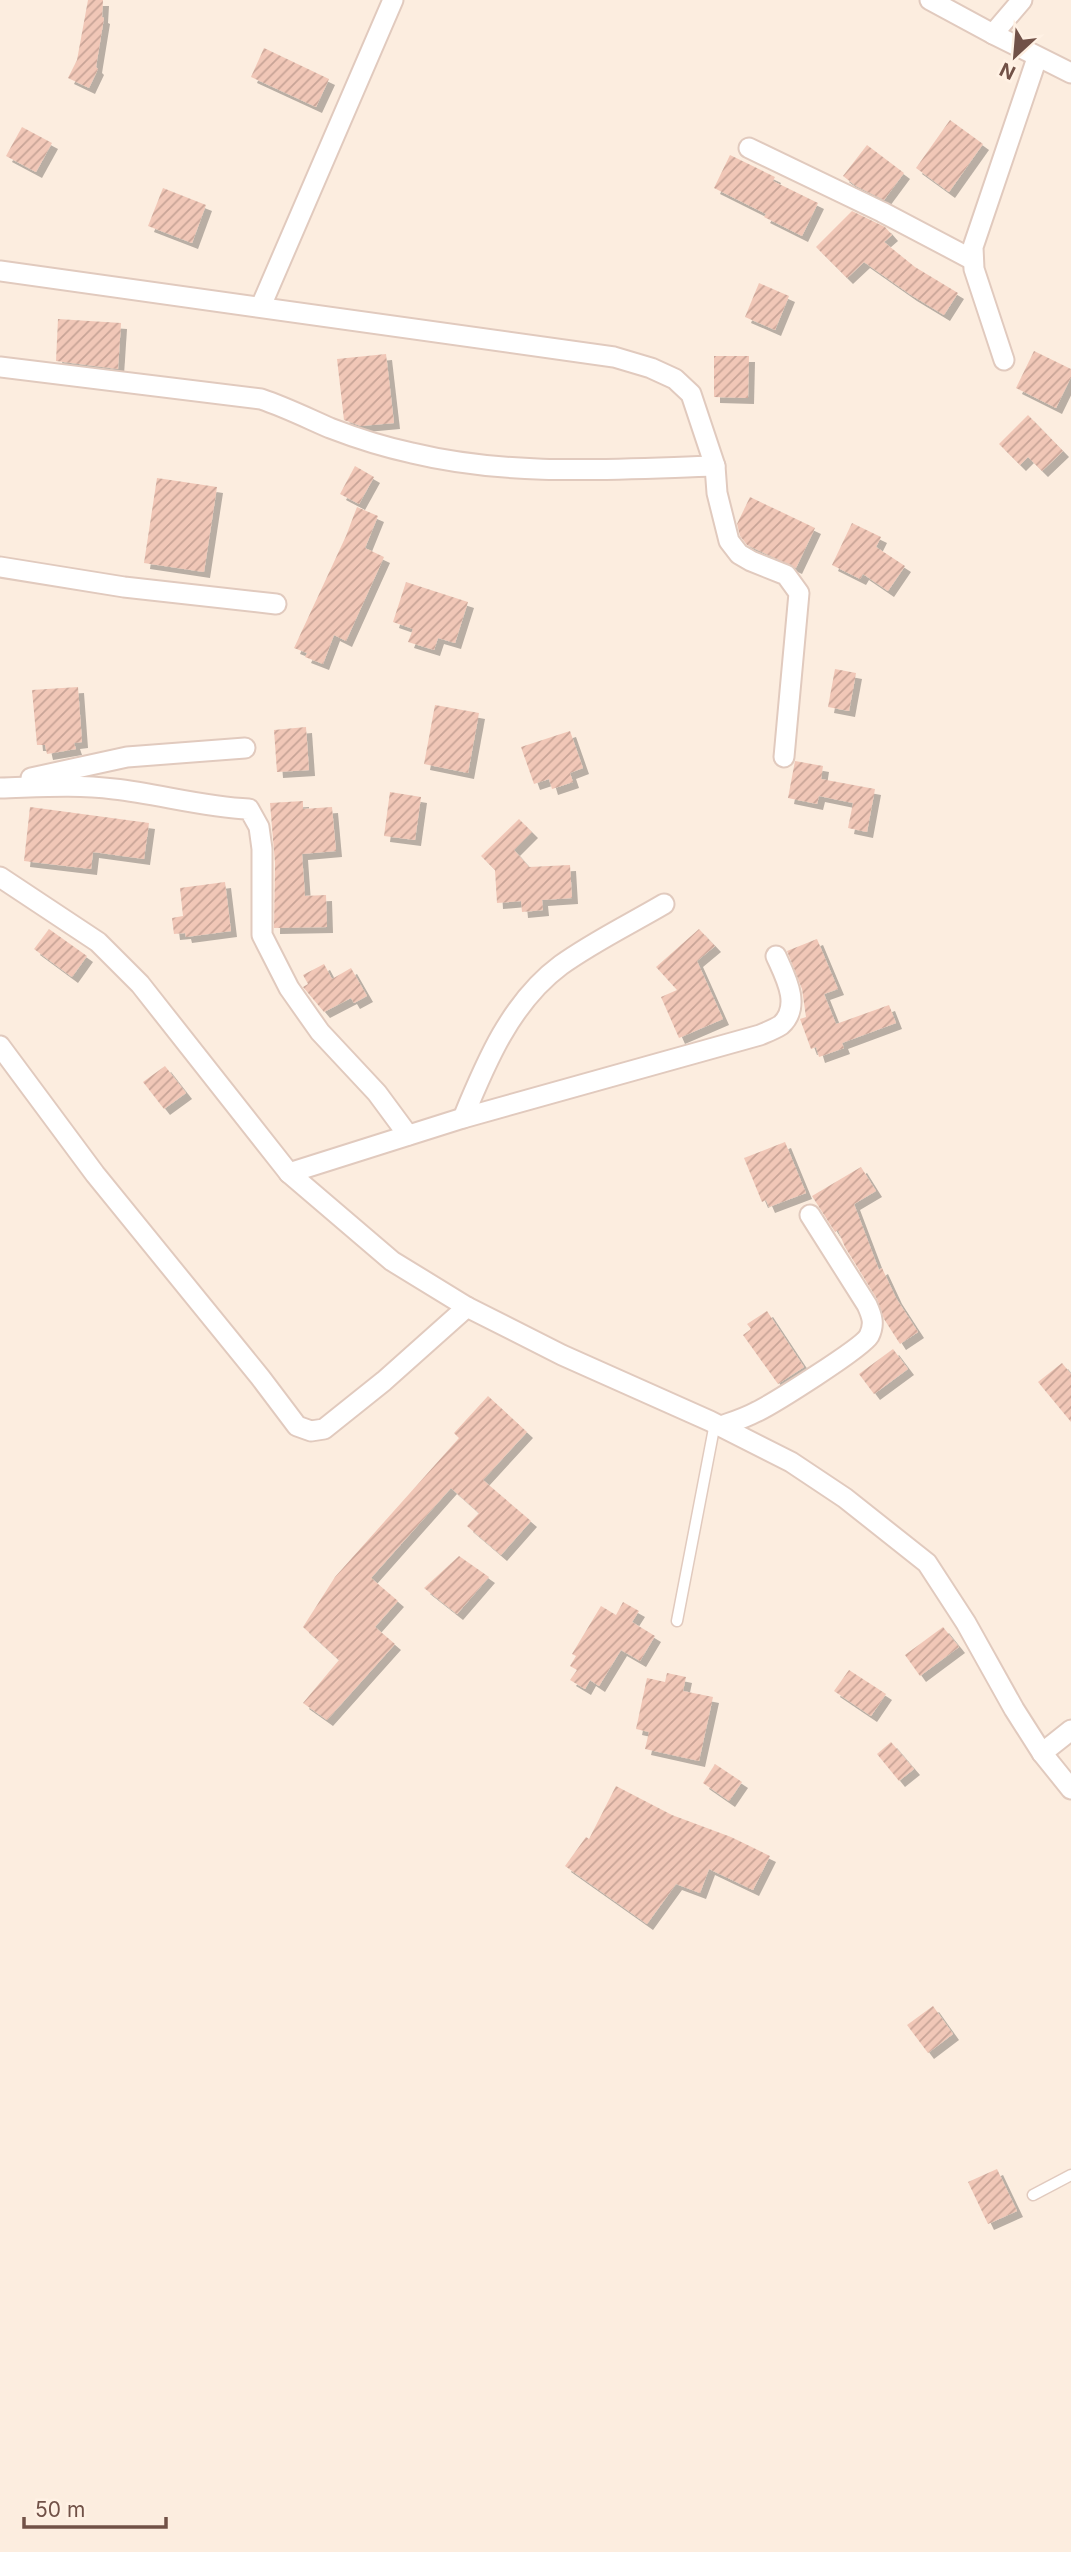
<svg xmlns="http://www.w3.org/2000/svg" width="1071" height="2552" viewBox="0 0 1071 2552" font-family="Inter,sans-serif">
  <defs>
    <pattern id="building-hatch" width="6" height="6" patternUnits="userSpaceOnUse" patternTransform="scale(1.75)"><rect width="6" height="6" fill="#f1c7b7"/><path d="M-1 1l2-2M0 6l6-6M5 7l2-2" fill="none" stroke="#c8a497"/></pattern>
    <filter id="shadow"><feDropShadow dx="6" dy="6" stdDeviation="0" flood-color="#0004"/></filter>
  </defs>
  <rect width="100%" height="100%" fill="#fceddf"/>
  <g fill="url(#building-hatch)" filter="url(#shadow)">
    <polygon points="88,0 103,0 102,17 104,18 96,67 98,69 89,88 68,78 77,60"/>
    <polygon points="264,48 329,79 316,107 251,77"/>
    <polygon points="950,120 983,144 949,192 916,168"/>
    <polygon points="22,127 52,143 36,172 6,156"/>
    <polygon points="867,145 904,173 884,200 856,186 843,176"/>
    <polygon points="730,155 775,177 773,181 818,203 802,236 764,217 766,214 714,188"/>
    <polygon points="163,188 206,205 192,243 148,226"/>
    <polygon points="852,211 885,227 892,235 884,242 915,267 958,293 944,315 911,295 864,262 847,278 816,247"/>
    <polygon points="759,283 789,296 775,330 745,317"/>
    <polygon points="58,319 121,323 118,369 56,361"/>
    <polygon points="1034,351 1071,369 1071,377 1056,408 1016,388"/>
    <polygon points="386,354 394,423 361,426 344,420 337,359"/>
    <polygon points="714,356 749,356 748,398 714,397"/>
    <polygon points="1028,415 1063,451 1042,471 1028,457 1020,465 999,444"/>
    <polygon points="355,466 374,477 359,504 340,494"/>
    <polygon points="157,478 217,487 204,572 144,563"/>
    <polygon points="750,497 815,528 796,568 747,545 740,536 737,524"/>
    <polygon points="357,507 378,516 365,548 384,557 346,641 334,635 323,664 305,657 307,653 294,648 346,536"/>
    <polygon points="852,523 881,537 876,547 905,566 888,591 863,574 860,579 832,565"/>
    <polygon points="406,582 468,602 455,643 438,638 434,650 408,642 413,629 393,622"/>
    <polygon points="835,669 856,673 849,711 828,707"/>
    <polygon points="78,687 82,742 74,743 76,749 47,754 45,745 37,745 32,690"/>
    <polygon points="435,705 479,713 468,773 424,764"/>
    <polygon points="306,727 309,770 277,772 274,730"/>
    <polygon points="570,731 583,768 570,773 573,782 552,789 549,779 534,784 521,747"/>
    <polygon points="795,761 823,766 821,779 875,789 867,832 848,828 853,803 819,796 817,804 788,798"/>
    <polygon points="390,792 421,797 415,840 384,836"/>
    <polygon points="303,801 303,809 332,807 336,851 302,854 305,896 326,895 327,927 274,928 275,863 270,803"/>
    <polygon points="30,807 149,823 144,859 93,852 91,869 24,861"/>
    <polygon points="519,819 532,832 514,850 529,867 570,865 572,898 542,900 543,910 522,912 521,901 497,903 495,870 481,856"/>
    <polygon points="225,882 231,931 186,937 185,933 174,934 172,918 183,916 180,888"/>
    <polygon points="49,929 87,956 72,977 34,949"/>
    <polygon points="699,929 715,946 697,961 723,1019 679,1038 661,997 677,990 656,967"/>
    <polygon points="817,939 838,989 824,994 836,1024 889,1005 896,1023 842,1043 844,1048 819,1057 816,1047 811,1049 800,1019 806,1017 802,989 787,951"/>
    <polygon points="324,964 332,979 351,968 367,996 354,1003 351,998 324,1012 303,987 308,984 303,975"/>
    <polygon points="165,1066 186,1093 164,1109 143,1082"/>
    <polygon points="785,1142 806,1193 769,1207 766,1200 762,1202 744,1158"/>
    <polygon points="861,1167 876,1191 854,1204 879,1270 882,1268 896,1298 918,1332 900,1344 884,1319 877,1299 845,1247 838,1230 835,1232 812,1196"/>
    <polygon points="767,1311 804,1367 778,1384 743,1335 751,1329 747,1324"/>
    <polygon points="893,1349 908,1369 874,1394 859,1374"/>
    <polygon points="1062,1363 1071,1374 1071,1422 1038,1382"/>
    <polygon points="488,1396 527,1432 483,1480 531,1521 501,1555 467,1526 479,1513 451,1488 371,1578 398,1601 375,1627 395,1644 327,1720 303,1703 339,1660 303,1627 335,1577 459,1438 454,1433"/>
    <polygon points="459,1556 489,1577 457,1614 424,1588"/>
    <polygon points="623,1602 639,1611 632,1622 655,1636 640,1661 621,1650 599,1686 590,1680 585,1689 570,1680 577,1670 570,1666 576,1656 572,1654 601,1606 616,1615"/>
    <polygon points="943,1627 959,1647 920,1676 905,1655"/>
    <polygon points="849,1670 886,1694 871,1716 834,1691"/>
    <polygon points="667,1673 686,1677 683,1691 713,1697 699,1761 645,1749 649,1732 636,1729 647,1678 665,1682"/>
    <polygon points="891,1742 914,1769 899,1781 877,1754"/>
    <polygon points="715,1764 742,1782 729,1801 703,1783"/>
    <polygon points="616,1786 672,1815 731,1837 770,1856 753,1890 709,1869 700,1893 676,1884 647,1924 565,1866 586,1837 589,1839"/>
    <polygon points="933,2006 953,2034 928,2053 907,2025"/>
    <polygon points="997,2169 1017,2211 988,2224 968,2182"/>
  </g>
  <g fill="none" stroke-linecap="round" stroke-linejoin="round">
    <defs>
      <g id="service">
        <polyline points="677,1621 715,1423"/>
        <polyline points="1033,2195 1071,2175"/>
      </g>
      <g id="minor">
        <polyline points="930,0 993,34 1071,73"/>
        <polyline points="993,34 1022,0"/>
        <polyline points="749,148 882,212 973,260"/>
        <polyline points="0,271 614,357 651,368 675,379 691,394 715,466 717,493 729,541 739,554 751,561 786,575 799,593 784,757"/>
        <polyline points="261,306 393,0"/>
        <polyline points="1004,360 974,269 973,247 1037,58"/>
        <path d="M0,367L261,399C285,407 307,418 330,428C356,438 384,447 412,453C511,477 614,469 715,466"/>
        <polyline points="0,567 124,587 276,604"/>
        <polyline points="31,778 127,757 245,748"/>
        <path d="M0,788C38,787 76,784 114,789C159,794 203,807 249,809L259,827L262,849V935L289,988L320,1032L377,1093L408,1135"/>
        <polyline points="0,877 98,942 140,984 289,1173 392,1261 467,1307 562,1355 710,1421 791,1462 845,1498 927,1563 966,1623 1014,1709 1042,1753 1071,1789"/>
        <polyline points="0,1046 95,1174 260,1377 297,1426 311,1431 324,1429 384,1381 467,1307"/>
        <path d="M463,1118C486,1062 511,1002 561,965C593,942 630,924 664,904"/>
        <path d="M289,1173L463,1118L760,1035C767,1032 775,1029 781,1025C802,1006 785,976 776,956"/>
        <path d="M721,1426C732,1422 745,1418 756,1412C773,1404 862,1348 869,1336C875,1324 872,1316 867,1305L810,1215"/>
        <polyline points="1042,1753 1071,1730"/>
      </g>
    </defs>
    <use href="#service" stroke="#e1cabe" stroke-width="13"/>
    <use href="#minor" stroke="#e1cabe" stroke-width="23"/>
    <use href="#service" stroke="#fff" stroke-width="10"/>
    <use href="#minor" stroke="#fff" stroke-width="19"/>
  </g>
  <g transform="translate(1015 56) rotate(206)" stroke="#fff1e4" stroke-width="5" paint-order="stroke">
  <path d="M0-5L12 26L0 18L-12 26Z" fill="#715147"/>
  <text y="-10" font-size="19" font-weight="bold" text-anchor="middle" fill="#715147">N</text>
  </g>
  <path d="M24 2517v10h142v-10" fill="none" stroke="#715147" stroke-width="3.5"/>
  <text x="35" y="2517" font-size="21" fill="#715147" stroke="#fff1e4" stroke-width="5" paint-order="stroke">50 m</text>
</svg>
